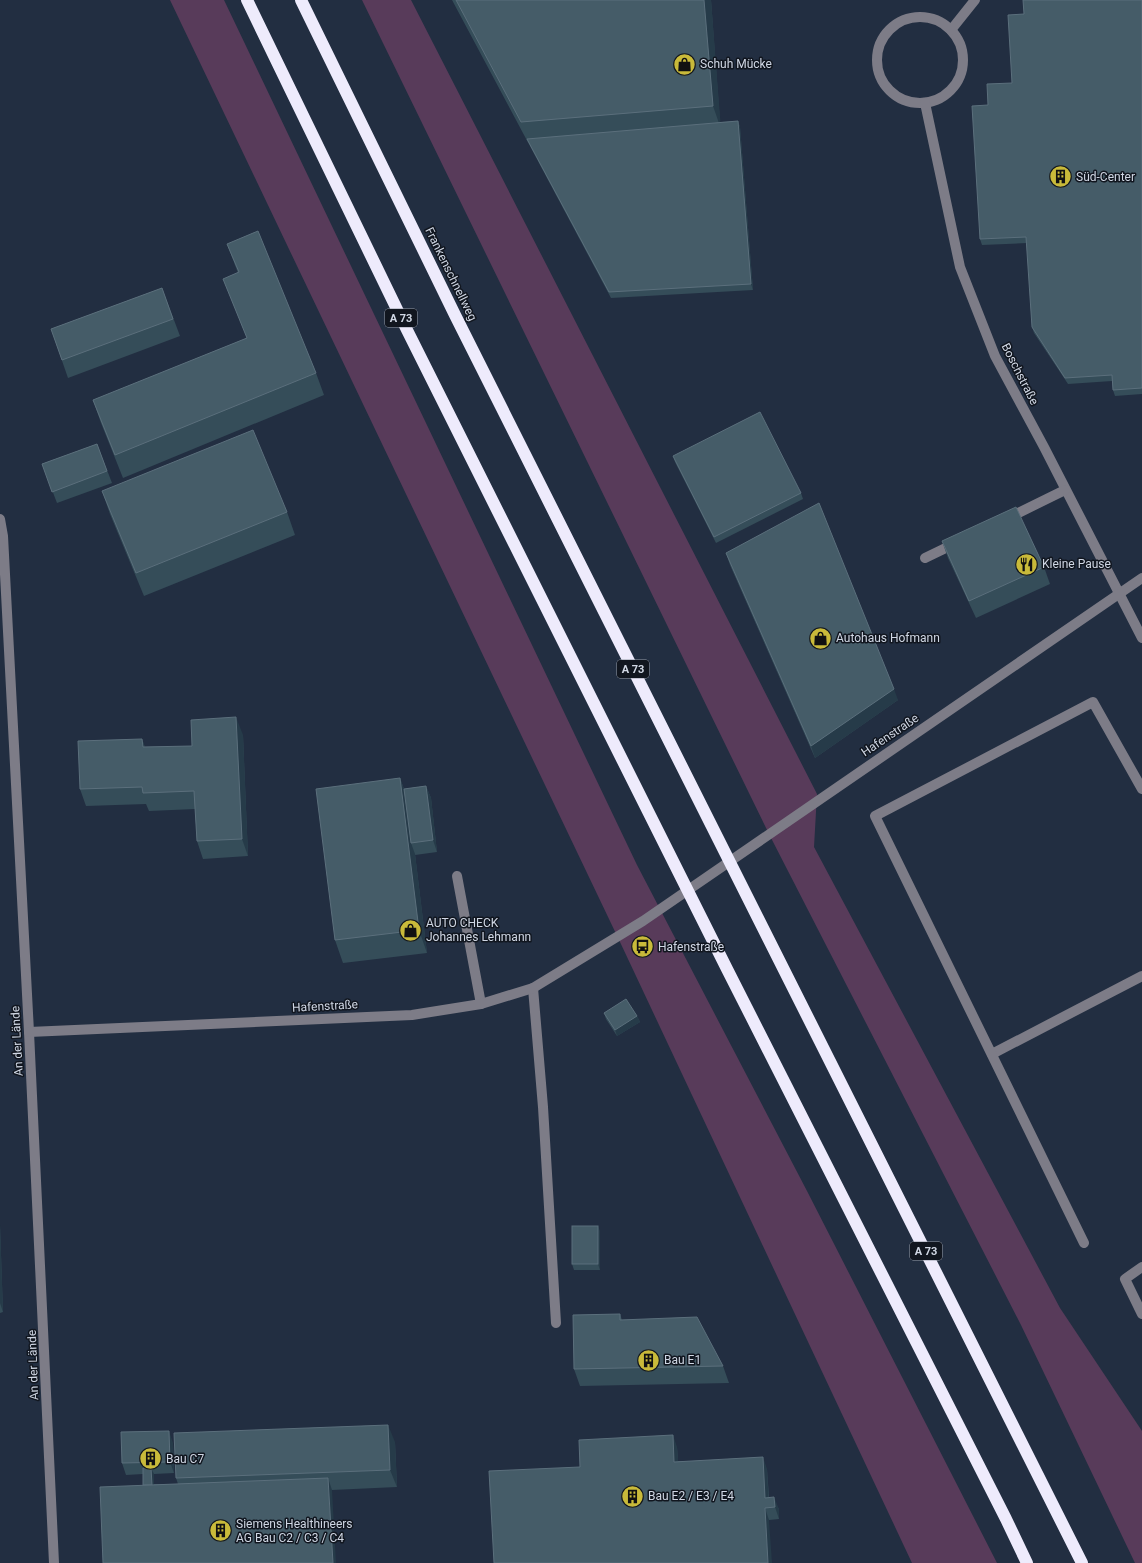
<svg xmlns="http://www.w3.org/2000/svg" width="1142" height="1563" viewBox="0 0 1142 1563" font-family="Roboto,sans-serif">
  <rect width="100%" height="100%" fill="#222e41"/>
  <g fill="#583b5a">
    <polygon points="170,0 224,0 637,865 807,1191 997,1563 912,1563 620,942"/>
    <polygon points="362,0 411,0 817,794 814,847 1060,1308 1142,1431 1142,1563 1135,1563 1021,1325 769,834"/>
  </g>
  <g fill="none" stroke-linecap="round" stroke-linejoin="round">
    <g stroke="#7d7c87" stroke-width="10">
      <circle cx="920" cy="60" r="43"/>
      <polyline points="951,30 975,0"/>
      <polyline points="925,103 960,267 995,356 1044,447 1142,638"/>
      <polyline points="1008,518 1065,490"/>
      <polyline points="0,519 3,536 29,1032 54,1563"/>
      <polyline points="925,558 956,543"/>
      <polyline points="457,876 481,1004"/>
      <polyline points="533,988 543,1107 556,1323"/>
      <polyline points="29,1032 412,1015 481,1004 533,988 643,921 1142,578"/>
      <polyline points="992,1054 1142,976"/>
      <polyline points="1084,1243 875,816 1093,702 1142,789"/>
      <polyline points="1142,1267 1125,1279 1142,1314"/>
    </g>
    <g stroke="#eeebfc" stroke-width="12">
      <polyline points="247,0 407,330 727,969 1006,1519 1027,1563"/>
      <polyline points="301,0 455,315 1082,1563"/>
    </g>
  </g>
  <g fill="#354d59">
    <polygon points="452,0 711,0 720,122 738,121 740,127 753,290 611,298"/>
    <polygon points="1142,0 1142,394 1115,396 1113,390 1112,381 1068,384 1034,333 1032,327 1027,243 982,245 980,239 988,105 1012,83 1024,14"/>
    <polygon points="227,244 316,373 324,395 123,478 101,423 93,400 247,338 232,301 223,279 238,273"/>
    <polygon points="162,288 180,336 68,378 51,329"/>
    <polygon points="97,444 112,483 57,503 42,464"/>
    <polygon points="673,456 801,493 803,499 716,543 675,462"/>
    <polygon points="102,491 287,512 295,535 144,596 110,514"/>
    <polygon points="942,541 1044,567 1050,584 976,618 948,558"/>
    <polygon points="726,553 898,700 815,758 730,565"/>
    <polygon points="243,735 248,856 203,859 197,841 195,809 149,811 146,804 86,806 80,789 142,739 145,747 192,746"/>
    <polygon points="400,778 404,789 426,786 431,798 437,852 415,855 415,854 427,953 343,963 335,940"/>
    <polygon points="604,1013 637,1016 640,1022 617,1036 606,1019"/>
    <polygon points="0,1225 3,1312 0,1313"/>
    <polygon points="600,1231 600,1270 574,1270 572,1264"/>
    <polygon points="620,1314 622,1320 723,1366 729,1383 580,1386 574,1369"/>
    <polygon points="395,1442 397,1487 332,1490 143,1485 143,1474 126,1475 122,1463 173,1443 174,1473 154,1474 154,1484 178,1484 176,1478"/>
    <polygon points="677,1447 678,1461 767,1469 769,1497 779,1509 779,1519 769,1520 580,1467"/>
  </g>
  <g fill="#263b49">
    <polygon points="704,0 711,0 721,129 713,106"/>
    <polygon points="738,121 740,127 753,290 751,284"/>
    <polygon points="894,689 898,700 815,758 811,746"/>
    <polygon points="236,717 243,735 248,856 242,839"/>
    <polygon points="142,739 148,756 143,747"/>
    <polygon points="400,778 408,801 411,843 415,854 427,953 419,930"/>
    <polygon points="426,786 431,798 437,852 433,840"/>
    <polygon points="637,1016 640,1022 617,1036 615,1030"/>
    <polygon points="0,1225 3,1312 0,1303"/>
    <polygon points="598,1226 600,1231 600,1270 598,1264"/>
    <polygon points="388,1425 395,1442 397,1487 390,1470"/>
    <polygon points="169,1431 173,1443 174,1473 170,1462"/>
    <polygon points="673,1435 677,1447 679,1473 674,1462"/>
    <polygon points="763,1457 767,1469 769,1508 765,1498"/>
    <polygon points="151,1468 154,1474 154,1497 152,1491"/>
    <polygon points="328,1478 332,1490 336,1563 333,1563"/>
    <polygon points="774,1497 779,1509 779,1519 775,1507"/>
    <polygon points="765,1508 769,1520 772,1563 768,1563"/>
  </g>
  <g fill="#455c68" stroke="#5b6f7c">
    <polygon points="456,0 704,0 713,106 521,122"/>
    <polygon points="1023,0 1142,0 1142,388 1113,390 1112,375 1065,378 1032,327 1026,237 980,239 972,106 988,105 987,84 1012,83 1008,15 1024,14"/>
    <polygon points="738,121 751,284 609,292 527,139"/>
    <polygon points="258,231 316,373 115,455 93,400 247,338 223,279 239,272 227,244"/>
    <polygon points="162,288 173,319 62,360 51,329"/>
    <polygon points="760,412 801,493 714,537 673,456"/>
    <polygon points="253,430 287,512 136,573 102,491"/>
    <polygon points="97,444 107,471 52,492 42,464"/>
    <polygon points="819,503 894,689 811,746 726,553"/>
    <polygon points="1016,507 1044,567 969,601 942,541"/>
    <polygon points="236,717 242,839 197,841 194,791 143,793 142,787 80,789 78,741 142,739 143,747 192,746 191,720"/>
    <polygon points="400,778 419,930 335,940 316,789"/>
    <polygon points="426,786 433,840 411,843 404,789"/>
    <polygon points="626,999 637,1016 615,1030 604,1013"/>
    <rect x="572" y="1226" width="26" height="38"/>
    <polygon points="620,1314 620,1320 697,1317 723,1366 574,1369 573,1315"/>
    <polygon points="388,1425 390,1470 176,1478 174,1433"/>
    <polygon points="169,1431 170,1462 122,1463 121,1432"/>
    <polygon points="673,1435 674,1462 763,1457 765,1498 774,1497 775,1507 765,1508 768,1563 494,1563 489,1471 580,1467 579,1440"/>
    <polygon points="143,1468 151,1468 152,1485 143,1485"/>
    <polygon points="328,1478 333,1563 103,1563 100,1487"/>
  </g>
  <defs>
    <symbol id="shop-disc" viewBox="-11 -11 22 22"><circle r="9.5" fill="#c9ba3a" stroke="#11161f"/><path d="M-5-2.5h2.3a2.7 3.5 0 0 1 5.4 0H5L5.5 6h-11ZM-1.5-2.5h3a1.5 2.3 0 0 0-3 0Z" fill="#111"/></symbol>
    <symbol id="building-disc" viewBox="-11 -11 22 22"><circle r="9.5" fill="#c9ba3a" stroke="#11161f"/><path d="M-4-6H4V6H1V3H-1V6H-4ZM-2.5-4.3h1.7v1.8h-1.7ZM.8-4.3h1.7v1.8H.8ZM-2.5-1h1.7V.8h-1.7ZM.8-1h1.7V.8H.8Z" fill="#111"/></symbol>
    <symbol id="restaurant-disc" viewBox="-11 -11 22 22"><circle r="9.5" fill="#c9ba3a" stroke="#11161f"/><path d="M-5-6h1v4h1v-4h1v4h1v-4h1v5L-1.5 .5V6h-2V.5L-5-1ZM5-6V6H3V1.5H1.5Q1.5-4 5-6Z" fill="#111"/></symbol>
    <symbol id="bus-disc" viewBox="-11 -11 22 22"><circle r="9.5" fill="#c9ba3a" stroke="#11161f"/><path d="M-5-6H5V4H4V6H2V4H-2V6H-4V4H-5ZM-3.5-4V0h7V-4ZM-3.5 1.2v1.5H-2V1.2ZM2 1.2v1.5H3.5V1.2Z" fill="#111"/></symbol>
  </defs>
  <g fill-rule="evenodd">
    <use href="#shop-disc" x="672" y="52" width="25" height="25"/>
    <use href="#building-disc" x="1048" y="164" width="25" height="25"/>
    <use href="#restaurant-disc" x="1014" y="552" width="25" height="25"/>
    <use href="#shop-disc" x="808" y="626" width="25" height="25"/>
    <use href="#shop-disc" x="398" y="918" width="25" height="25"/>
    <use href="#bus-disc" x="630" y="934" width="25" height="25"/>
    <use href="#building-disc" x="636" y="1348" width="25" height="25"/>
    <use href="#building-disc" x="138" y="1446" width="25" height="25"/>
    <use href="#building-disc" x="620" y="1484" width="25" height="25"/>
    <use href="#building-disc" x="208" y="1518" width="25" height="25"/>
  </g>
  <g text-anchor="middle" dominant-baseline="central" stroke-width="3" stroke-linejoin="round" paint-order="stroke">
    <g fill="#11161f" stroke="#979da9" stroke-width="1">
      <rect x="385" y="309" width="32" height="18" rx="3"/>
      <rect x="617" y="660" width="32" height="18" rx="3"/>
      <rect x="910" y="1242" width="32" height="18" rx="3"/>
    </g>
    <g font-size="11" font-weight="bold" fill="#d0d7e4">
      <text x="401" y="318">A 73</text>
      <text x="633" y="669">A 73</text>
      <text x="926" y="1251">A 73</text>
    </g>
    <g font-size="12" fill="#d0d7e4" stroke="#11161f" text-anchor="start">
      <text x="700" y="64">Schuh Mücke</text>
      <text x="1076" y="177">Süd-Center</text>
      <text x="1042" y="564">Kleine Pause</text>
      <text x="836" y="638">Autohaus Hofmann</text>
      <text x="426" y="923">AUTO CHECK<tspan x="426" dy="14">Johannes Lehmann</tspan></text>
      <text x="658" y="947">Hafenstraße</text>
      <text x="664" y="1360">Bau E1</text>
      <text x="166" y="1459">Bau C7</text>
      <text x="648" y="1496">Bau E2 / E3 / E4</text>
      <text x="236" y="1524">Siemens Healthineers<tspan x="236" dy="14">AG Bau C2 / C3 / C4</tspan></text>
    </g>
    <g font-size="12" fill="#d0d7e4" stroke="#11161f">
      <text transform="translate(451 274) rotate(64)">Frankenschnellweg</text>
      <text transform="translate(1020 374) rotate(63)">Boschstraße</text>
      <text transform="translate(890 735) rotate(-34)">Hafenstraße</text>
      <text transform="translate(325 1006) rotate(-3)">Hafenstraße</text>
      <text transform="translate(17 1041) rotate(-93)">An der Lände</text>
      <text transform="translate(33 1365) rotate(-92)">An der Lände</text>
    </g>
  </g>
</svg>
